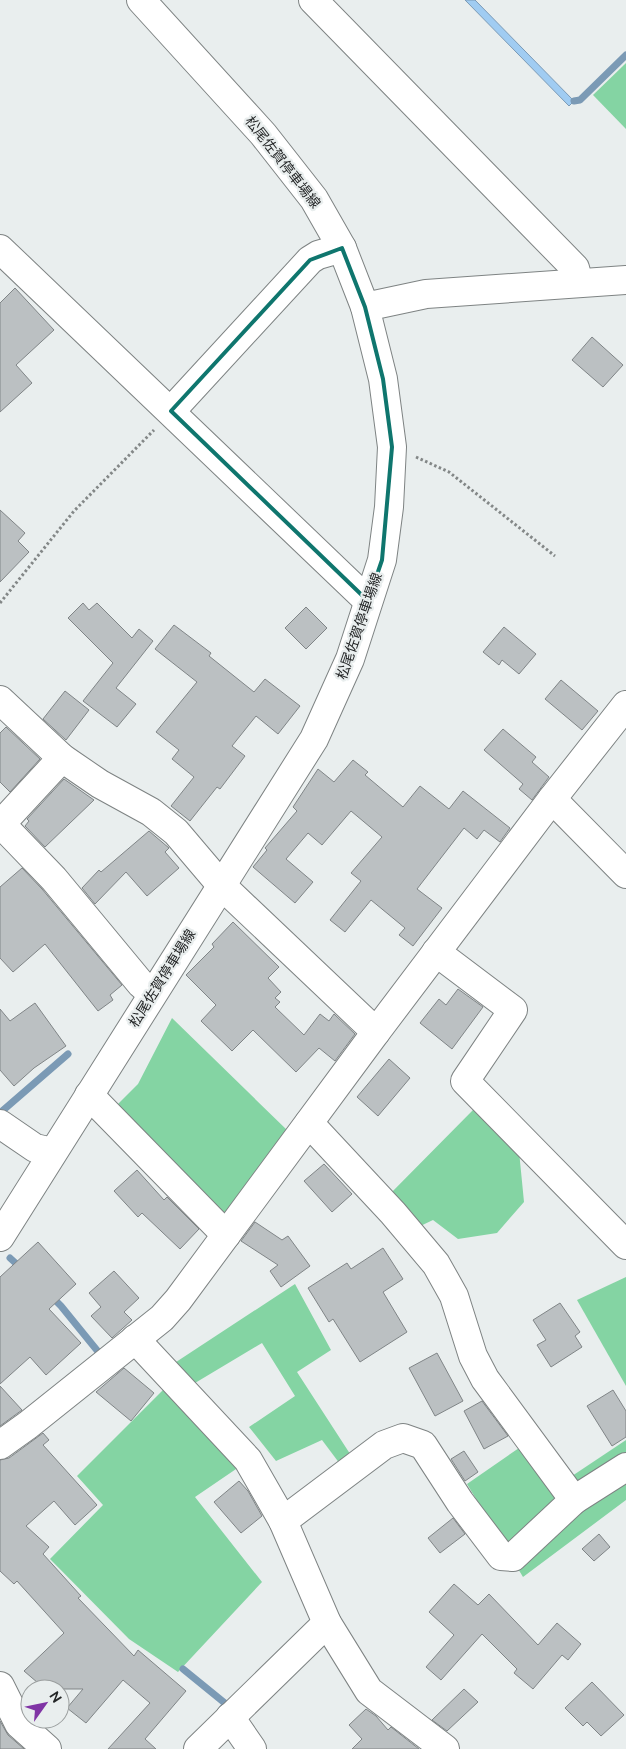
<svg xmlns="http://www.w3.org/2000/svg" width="626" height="1749" viewBox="0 0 626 1749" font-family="Ubuntu,'Noto Sans JP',sans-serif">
  <rect width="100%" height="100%" fill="#e9eeee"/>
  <g fill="#84d4a3">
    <polygon points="626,63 626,129 593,95"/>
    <polygon points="172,1018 288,1131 220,1221 112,1110 138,1084"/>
    <polygon points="473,1110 519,1151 524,1202 497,1233 458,1239 433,1220 412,1230 387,1197"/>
    <polygon points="626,1277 626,1386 577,1300"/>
    <polygon points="295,1284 331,1350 297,1372 354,1460 343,1468 322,1440 276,1461 249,1427 295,1396 262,1343 190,1386 170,1366"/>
    <polygon points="166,1387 239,1467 195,1497 262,1582 178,1672 129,1639 50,1559 103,1505 77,1476"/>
    <polygon points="626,1440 626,1500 523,1577 467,1484 519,1448 563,1482"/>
  </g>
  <polygon fill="#a0ccf2" stroke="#7b9ab5" points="465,0 475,0 574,101 569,106"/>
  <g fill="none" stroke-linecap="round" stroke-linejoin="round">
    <g stroke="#7b9ab5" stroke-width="7">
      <polyline points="574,101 580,100 626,55"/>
      <polyline points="1,1112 68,1054"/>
      <polyline points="10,1258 22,1269"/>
      <polyline points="50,1295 61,1306 100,1354"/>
      <polyline points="183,1669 226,1704 222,1709"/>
    </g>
  </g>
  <g fill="#bbc0c2" stroke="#808587">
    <polygon points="15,288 54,330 16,365 32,383 0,412 0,303"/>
    <polygon points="592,337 623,365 603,387 572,360"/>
    <polygon points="0,510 25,533 18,541 29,552 0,582"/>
    <polygon points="83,603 89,610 97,603 132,638 139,629 153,641 116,688 136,704 117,727 83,701 113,663 68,618"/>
    <polygon points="306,607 327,628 306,649 285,628"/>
    <polygon points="174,625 211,653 209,656 254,692 265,679 300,706 278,734 256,716 232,746 245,756 220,789 217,787 190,821 171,806 194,777 172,759 179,750 156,732 197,682 155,649"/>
    <polygon points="504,627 536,654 519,674 502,660 499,665 483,652"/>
    <polygon points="561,680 598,711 582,730 545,699"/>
    <polygon points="65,691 89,710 66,740 43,719"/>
    <polygon points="6,727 40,759 10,792 0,782 0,733"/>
    <polygon points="503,729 536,757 532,762 549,777 532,800 519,789 523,784 484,750"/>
    <polygon points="353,760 368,772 365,775 403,807 420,786 449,809 463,791 510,828 500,842 484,830 477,839 464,828 417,889 442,908 413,946 399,935 405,928 371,900 345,932 330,920 361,881 351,873 382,837 351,811 322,845 308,833 286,859 313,882 295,903 253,867 267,850 265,848 297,811 293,807 318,769 334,782"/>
    <polygon points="64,779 94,800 45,847 25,826 29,821 27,819"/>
    <polygon points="149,831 169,848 165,852 179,868 147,896 126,872 95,904 82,888 99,870 101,872"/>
    <polygon points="22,868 42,889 122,985 110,995 113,1000 98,1011 45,944 13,972 0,958 0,887"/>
    <polygon points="233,922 279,967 268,978 281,992 275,998 280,1002 275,1007 304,1035 320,1014 329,1021 334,1014 355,1034 335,1061 319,1048 296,1072 253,1030 232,1051 201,1021 216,1005 186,975 214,947 212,944"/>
    <polygon points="458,989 483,1007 452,1049 420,1023 439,999 446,1005"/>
    <polygon points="35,1003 66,1046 34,1068 14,1086 0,1070 0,1009 10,1021"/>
    <polygon points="389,1059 410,1078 378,1116 357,1097"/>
    <polygon points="324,1164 352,1194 332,1212 304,1181"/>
    <polygon points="137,1170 164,1200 167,1197 199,1229 180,1249 142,1213 138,1217 114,1191"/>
    <polygon points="255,1222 282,1240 288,1236 310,1266 281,1287 270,1271 278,1265 241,1241"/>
    <polygon points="38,1242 76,1284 49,1309 81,1343 46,1375 30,1357 0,1384 0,1277"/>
    <polygon points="383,1248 403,1279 383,1292 407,1332 360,1362 333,1319 329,1322 308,1288 347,1263 351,1269"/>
    <polygon points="114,1271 139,1298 124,1312 132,1320 112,1338 91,1316 101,1307 89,1293"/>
    <polygon points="560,1303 580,1332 575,1336 582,1347 551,1367 537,1345 546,1340 533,1320"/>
    <polygon points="437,1353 463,1401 435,1416 409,1368"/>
    <polygon points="124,1368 154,1393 131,1421 96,1392"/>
    <polygon points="0,1386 22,1410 0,1426"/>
    <polygon points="613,1390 626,1411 626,1437 612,1446 587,1406"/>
    <polygon points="482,1401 508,1436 484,1449 464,1411"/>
    <polygon points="43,1433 49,1440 43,1445 97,1505 75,1525 54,1501 26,1526 49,1547 43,1554 81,1596 78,1598 134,1656 138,1650 186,1691 145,1739 156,1749 108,1749 150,1703 123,1680 86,1723 67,1708 83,1689 45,1689 24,1671 64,1633 17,1581 14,1584 0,1571 0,1460 9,1458"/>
    <polygon points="464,1451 478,1472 465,1481 451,1459"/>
    <polygon points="239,1481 248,1491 262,1516 241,1533 214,1502"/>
    <polygon points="453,1518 465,1534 440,1553 428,1538"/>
    <polygon points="599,1534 610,1547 594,1561 582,1549"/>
    <polygon points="454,1584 478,1605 489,1594 538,1645 557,1623 581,1644 568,1660 562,1655 533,1689 514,1673 517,1669 482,1634 441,1680 426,1667 454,1635 429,1612"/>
    <polygon points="592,1682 624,1715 601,1736 587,1722 583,1726 565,1708"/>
    <polygon points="464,1689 478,1702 447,1731 432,1720"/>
    <polygon points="366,1709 376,1716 388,1730 391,1727 419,1749 352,1749 362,1739 349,1725"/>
    <polygon points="0,1721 8,1735 24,1749 0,1749"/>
  </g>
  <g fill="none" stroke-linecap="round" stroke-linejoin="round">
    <defs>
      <g id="minor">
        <polyline points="313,0 575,268 579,283"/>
        <polyline points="0,249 368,601"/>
        <polyline points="365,307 426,294 626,280"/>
        <polyline points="171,411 310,260 318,255 342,248"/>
        <polyline points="0,700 62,758 100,784 151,812 176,832 221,885 376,1032 552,799 626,705"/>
        <polyline points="552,799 626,874"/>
        <polyline points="1,824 54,879 141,984 152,994"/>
        <polyline points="0,825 62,758"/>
        <polyline points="436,952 513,1010 465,1081 626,1245"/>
        <polyline points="89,1095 226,1235"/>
        <polyline points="309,1123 393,1213 436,1264 454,1296 473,1356 485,1379 574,1500 626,1467"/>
        <polyline points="0,1124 35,1148 52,1152"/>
        <polyline points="135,1339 248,1460 283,1521 327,1623 369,1691 445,1749"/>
        <polyline points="0,1445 28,1425 162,1318 178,1300 376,1032"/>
        <polyline points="283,1521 384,1445 403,1438 423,1445 460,1502 501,1556 513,1557 574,1500"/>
        <polyline points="0,1686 19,1724 47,1749"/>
        <polyline points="230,1717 252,1749"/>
        <polyline points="198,1749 327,1623"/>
      </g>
      <polyline id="major" points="0,1237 314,739 350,659 382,560 389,507 392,447 383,379 365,307 342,248 314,199 263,134 141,0"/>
    </defs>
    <use href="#minor" stroke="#7e8383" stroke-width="30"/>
    <use href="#major" stroke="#7e8383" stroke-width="30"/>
    <g stroke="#838787" stroke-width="3" stroke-dasharray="2.5 2.5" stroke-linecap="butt">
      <polyline points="416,457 449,472 555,556"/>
      <polyline points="0,603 74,511 154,430"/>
    </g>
    <use href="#minor" stroke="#fff" stroke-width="28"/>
    <use href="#major" stroke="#fff" stroke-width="28"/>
  </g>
  <path fill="none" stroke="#0f766e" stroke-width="4" stroke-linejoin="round" d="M342,248L365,307L383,379L392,447L382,560L368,601L171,411L310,260Z"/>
  <g text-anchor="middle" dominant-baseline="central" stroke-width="4.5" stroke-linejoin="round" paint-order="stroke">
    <g font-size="14" fill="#242627" stroke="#e9eeee">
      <text transform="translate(283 162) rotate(52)">松尾佐賀停車場線</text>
      <text transform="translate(359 626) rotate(-71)">松尾佐賀停車場線</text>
      <text transform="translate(162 978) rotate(-58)">松尾佐賀停車場線</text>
    </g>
  </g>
  <g transform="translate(45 1704) rotate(57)"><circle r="24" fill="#e9eeee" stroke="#9a9e9e"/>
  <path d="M0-4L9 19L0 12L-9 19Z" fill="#8034a5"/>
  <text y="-8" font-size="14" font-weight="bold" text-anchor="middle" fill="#242627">N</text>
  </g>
</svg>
